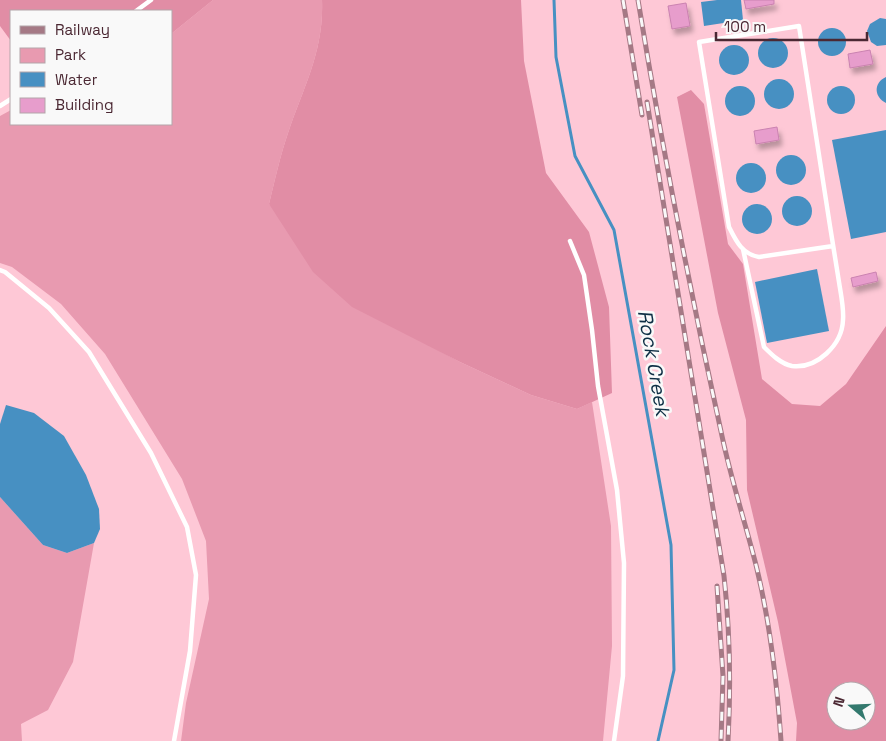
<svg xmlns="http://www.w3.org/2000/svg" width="886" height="741" viewBox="0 0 886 741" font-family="'Space Grotesk',sans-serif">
  <defs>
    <filter id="shadow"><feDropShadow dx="3" dy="5.5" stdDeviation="2.5" flood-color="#0004"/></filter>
  </defs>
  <rect width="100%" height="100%" fill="#fec8d6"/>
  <g fill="#e89ab0">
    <path d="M213,0H322C324,51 304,86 288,133C280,156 275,180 269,204L414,337L460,362L531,395L577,409L592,402L611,526L612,646L603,741H181L186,703L209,599L206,541L182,479L105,354L61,304L12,267L0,263V116L11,110V124H171V34Z"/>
    <polygon points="0,497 43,545 67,553 94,543 73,662 48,710 21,724 22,741 0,741"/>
  </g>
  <g fill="#e18da5" fill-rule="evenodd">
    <polygon points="0,0 213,0 171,34 171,11 11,11 11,41 0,26"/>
    <path d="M322,0H521L524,61L546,173L589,232L609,307L612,393L577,409L531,395L460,362L352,307L313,272L269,204C275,180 280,156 288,133C304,86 324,51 322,0Z"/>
    <path d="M691,90L704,104L728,244L743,264L762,379L792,404L820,406L846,384L886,326V741H796L797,723L778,622L747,490L746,420L718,313L677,97ZM836,691H866V721H836Z"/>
  </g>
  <g fill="#4790c2">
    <polygon points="717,0 741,0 743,20 704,26 701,2"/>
    <polygon points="880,18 886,19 886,45 877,46 871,42 867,31 870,24"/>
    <circle cx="832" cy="42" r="14"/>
    <circle cx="773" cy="53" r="15"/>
    <circle cx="734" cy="60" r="15"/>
    <path d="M886,77V103C874,97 873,83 886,77Z"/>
    <circle cx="779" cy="94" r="15"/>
    <circle cx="740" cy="101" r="15"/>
    <circle cx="841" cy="100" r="14"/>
    <polygon points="886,130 886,232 851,239 832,140"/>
    <circle cx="791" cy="170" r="15"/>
    <circle cx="751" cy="178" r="15"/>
    <circle cx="797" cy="211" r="15"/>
    <circle cx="757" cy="219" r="15"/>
    <polygon points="817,269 829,331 767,343 755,282"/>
    <polygon points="6,405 34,413 64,436 86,475 99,509 100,529 94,543 67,553 43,545 0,497 0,424"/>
  </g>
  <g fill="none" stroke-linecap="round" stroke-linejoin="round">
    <polyline stroke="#4790c2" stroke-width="3" points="554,0 556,57 575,156 614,230 671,545 674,670 658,741"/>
  </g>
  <g fill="#e79dcc" stroke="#ca82b0" filter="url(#shadow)">
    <polygon points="744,0 774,0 774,4 746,9"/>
    <polygon points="686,3 690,26 672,29 668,6"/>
    <polygon points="870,50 873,64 850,68 848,54"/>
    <polygon points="777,127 779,140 756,144 754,131"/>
    <polygon points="876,272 878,281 853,287 851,278"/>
  </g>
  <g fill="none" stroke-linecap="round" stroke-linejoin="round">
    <g stroke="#fff" stroke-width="4.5">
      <polyline points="136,11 151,0"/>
      <polyline points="0,106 11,99"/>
      <polyline points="570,241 584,275 592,330 598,386 617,490 624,563 623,676 614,741"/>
      <path d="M743,249L764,347C771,354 781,364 792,366C817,369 842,345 843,320C844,308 841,295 839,282C836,264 833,245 830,226C820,159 809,93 799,26L699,42L729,227C736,241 742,254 759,257L833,246"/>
      <polyline points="0,270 5,272 49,308 89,352 151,453 187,527 196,575 190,651 174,741"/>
    </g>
    <defs>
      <g id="rail">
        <polyline points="623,0 642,115"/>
        <path d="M638,0C662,146 690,291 722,436C731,479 745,522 756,565C770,622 777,682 781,741"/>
        <path d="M647,102L724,576C730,631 731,686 728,741"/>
        <polyline points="717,586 723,676 721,741"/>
      </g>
    </defs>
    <use href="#rail" stroke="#a57985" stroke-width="5"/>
    <use href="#rail" stroke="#f9f9f9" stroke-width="3" stroke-dasharray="9" stroke-linecap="butt"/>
  </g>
  <g text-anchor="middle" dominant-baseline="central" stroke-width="5" stroke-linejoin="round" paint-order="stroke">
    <g font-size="20" font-style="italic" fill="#0f2f45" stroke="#f9f9f9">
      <text transform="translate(654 363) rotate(80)">Rock Creek</text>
    </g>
  </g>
  <rect x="10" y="10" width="162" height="115" fill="#f9f9f9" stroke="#b3a5aa"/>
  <rect x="20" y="26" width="25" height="8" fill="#a57985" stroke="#b3a5aa"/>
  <text x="55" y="35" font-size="15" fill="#4b2833">Railway</text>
  <rect x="20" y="48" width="25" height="15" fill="#e89ab0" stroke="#b3a5aa"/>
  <text x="55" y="60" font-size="15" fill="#4b2833">Park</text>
  <rect x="20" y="72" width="25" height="15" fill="#4790c2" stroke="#b3a5aa"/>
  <text x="55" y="85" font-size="15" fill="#4b2833">Water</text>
  <rect x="20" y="98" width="25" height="15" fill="#e79dcc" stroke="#b3a5aa"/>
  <text x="55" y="110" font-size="15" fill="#4b2833">Building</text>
  <g transform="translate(851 706) rotate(289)"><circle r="24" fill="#f9f9f9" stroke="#b3a5aa"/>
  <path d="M0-4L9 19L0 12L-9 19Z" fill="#33796e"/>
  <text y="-8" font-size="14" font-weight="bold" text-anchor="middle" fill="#4b2833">N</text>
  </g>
  <path d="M716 32v8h151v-8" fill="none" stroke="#4b2833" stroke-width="2.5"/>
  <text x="724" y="32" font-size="15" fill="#4b2833" stroke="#f9f9f9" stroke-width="4" paint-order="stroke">100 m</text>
</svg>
